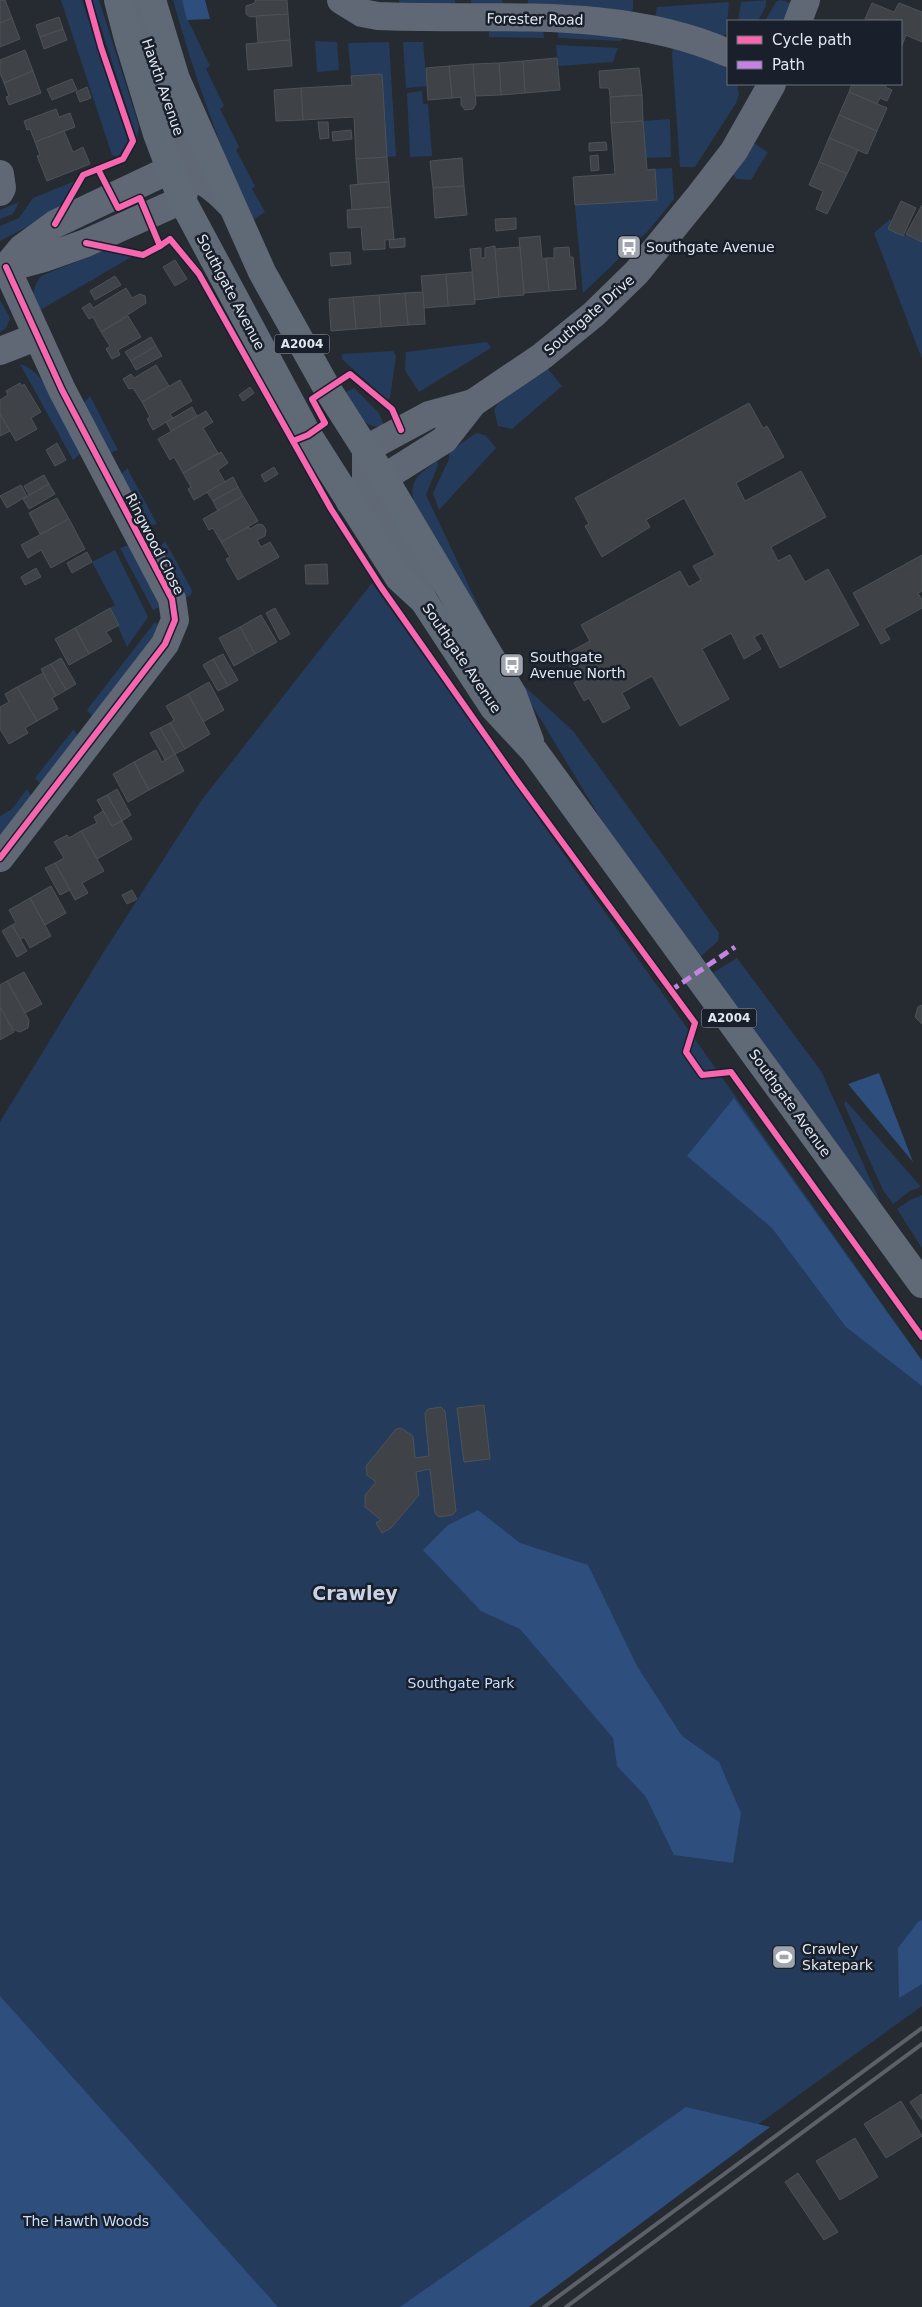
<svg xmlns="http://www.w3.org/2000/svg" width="922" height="2307" viewBox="0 0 922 2307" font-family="'DejaVu Sans',sans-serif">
  <rect width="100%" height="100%" fill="#262b32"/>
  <g fill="#243b5c">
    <polygon points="61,0 82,0 128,141 118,157 112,155"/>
    <polygon points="92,0 99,0 139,126 137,139"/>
    <path d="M173,0H182L188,20L210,66L206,69L224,106L220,109L239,147L236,150L255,186L252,189L265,212L253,220C220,149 194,75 173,0Z"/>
    <polygon points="399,0 455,0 455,7 400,6"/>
    <polygon points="471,0 502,0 503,6 472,7"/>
    <polygon points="528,0 633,0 633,9 628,14 527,8"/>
    <polygon points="766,0 766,6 758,21 738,21 741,2"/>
    <polygon points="780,0 791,3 784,21 765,21 776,2"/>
    <polygon points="729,2 726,34 721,38 655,18 657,7"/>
    <polygon points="489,27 543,28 544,38 489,37"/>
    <polygon points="558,28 624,32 621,41 558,38"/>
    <polygon points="315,41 337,42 339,70 317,72"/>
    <polygon points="389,42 396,156 387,157 351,76 348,43"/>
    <polygon points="403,42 423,42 427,86 406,88"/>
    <polygon points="674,44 728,65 728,84 737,84 739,94 736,103 695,167 680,167 672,55"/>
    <polygon points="556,45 618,48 613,62 558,66"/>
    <polygon points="422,91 423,104 428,104 432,156 410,157 407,93"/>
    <polygon points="670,119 671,157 646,158 643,121"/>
    <polygon points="753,143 768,152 751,180 736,179 732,172"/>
    <polygon points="672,168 674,199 649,230 583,293 575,205 657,200 655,169"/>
    <polygon points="75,181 59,210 0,241 0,226 19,218 33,198"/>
    <polygon points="19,202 13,214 0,219 0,210"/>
    <polygon points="890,219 903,236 906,234 922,242 922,359 874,233"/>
    <path d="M105,250L133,256L35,313C32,298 31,289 41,276Z"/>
    <polygon points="0,300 10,318 6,328 0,332"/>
    <polygon points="487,342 491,348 419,392 405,370 406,352"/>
    <polygon points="393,351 396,356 390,398 387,400 342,359 342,354"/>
    <path d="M20,364C49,372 68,428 81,453L73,460Z"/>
    <polygon points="548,369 562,386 512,429 498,426 494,410 498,403"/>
    <path d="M354,388L379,413L384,426C363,431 353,407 343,393Z"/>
    <polygon points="90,396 118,450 108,454 82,405"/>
    <polygon points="476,433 485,435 496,448 439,510 433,493 449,459 449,452"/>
    <path d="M437,461L438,465L426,495L493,637L415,506C407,481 418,475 437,461Z"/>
    <polygon points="127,468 157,524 147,526 120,476"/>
    <polygon points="165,541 192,590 191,595 185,598 159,548"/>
    <polygon points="129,545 162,606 153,610 120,548"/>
    <polygon points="115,550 148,617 127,647 110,608 115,605 92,562"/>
    <polygon points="372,583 922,1360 922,2006 505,2307 0,2307 0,1122 105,950 201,801"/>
    <polygon points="155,622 158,624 156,633 94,719 87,710"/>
    <polygon points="523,685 574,732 719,933 718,941 700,957 618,847 521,687"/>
    <polygon points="74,729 79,738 43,786 35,778"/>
    <polygon points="27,789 33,799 0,839 0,816 12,809"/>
    <polygon points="737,958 821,1071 880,1201 870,1192 711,974"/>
    <polygon points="846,1101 921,1187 910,1191 893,1204 883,1190 844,1104"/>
    <polygon points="922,1195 922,1248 897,1209 910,1200"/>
  </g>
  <g fill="#2e4e7e">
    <polygon points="182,0 205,0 210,19 187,20"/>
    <polygon points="879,1073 913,1162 848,1084"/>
    <polygon points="734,1098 922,1361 922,1386 846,1327 772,1228 687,1156"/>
    <polygon points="478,1510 520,1543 588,1565 637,1666 682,1736 719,1762 741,1813 733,1863 674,1855 646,1797 617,1766 613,1738 520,1629 481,1611 423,1550 448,1525"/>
    <polygon points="922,1920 922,1984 899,1998 898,1948 918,1922"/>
    <polygon points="0,1996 278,2307 0,2307"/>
    <polygon points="686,2107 770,2127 529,2307 400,2307"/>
  </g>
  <g fill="#3f4348" stroke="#4d5258">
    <polygon points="0,0 5,0 12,18 0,23"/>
    <polygon points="255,0 287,0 288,14 250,17 246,14 246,6 255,3"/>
    <polygon points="872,3 894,12 899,3 922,12 922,42 906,35 901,48 901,21 865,19"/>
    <polygon points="288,14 290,40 258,43 256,16"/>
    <polygon points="59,17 63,29 40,37 36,25"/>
    <polygon points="12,18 20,39 0,47 0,23"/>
    <polygon points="63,29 67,40 44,49 40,37"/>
    <polygon points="290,40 292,66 248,70 246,44"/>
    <polygon points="25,50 33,71 4,83 0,73 0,60"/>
    <polygon points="557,58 560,90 525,93 523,61"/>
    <polygon points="523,61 525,93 501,95 499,63"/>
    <polygon points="499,63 501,95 475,96 473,64"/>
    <polygon points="473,64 476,104 473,109 465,110 461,105 461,97 452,98 449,66"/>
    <polygon points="449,66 452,98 428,100 426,68"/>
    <polygon points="639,68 642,95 610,97 609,88 600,88 599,71"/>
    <polygon points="33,71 41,93 9,105 6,97 9,96 4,83"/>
    <polygon points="382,74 387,157 356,159 354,117 303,120 301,88 352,85 351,76"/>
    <polygon points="72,79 77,90 52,100 47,89"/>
    <polygon points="852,84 887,84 885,87 892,90 887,101 880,98 877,104 849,92"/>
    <polygon points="87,87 91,98 80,102 76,92"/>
    <polygon points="301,88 303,120 276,121 274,90"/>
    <polygon points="849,92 887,108 877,131 839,115"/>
    <polygon points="642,95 643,121 611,123 610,97"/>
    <polygon points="56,109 59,117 70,113 75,127 35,142 30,129 27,130 24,121"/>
    <polygon points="839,115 877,131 867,154 829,138"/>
    <polygon points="643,121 647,170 655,169 657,200 575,205 573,177 615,174 611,123"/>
    <polygon points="318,122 328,122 329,138 320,139"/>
    <polygon points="351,130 352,139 333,141 332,132"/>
    <polygon points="64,131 73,152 83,147 90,164 47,181 37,156 40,155 35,142"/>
    <polygon points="829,138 858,150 847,174 819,162"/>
    <polygon points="606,142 607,150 589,151 589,143"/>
    <polygon points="598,155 599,170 591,171 590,156"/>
    <polygon points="387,157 389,182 358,184 356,159"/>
    <polygon points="462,158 464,186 433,188 430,161"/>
    <polygon points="819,162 847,174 827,214 816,209 823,191 809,185"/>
    <polygon points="389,182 391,207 352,210 350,185"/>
    <polygon points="464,186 467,215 435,218 433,188"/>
    <polygon points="901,201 916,208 903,236 888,229"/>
    <polygon points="922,205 922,242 906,234"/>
    <polygon points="391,207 394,239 385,240 385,249 363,250 361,227 348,228 347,210"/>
    <polygon points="516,218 516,229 496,231 495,219"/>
    <polygon points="540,236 542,259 546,258 549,291 524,293 519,238"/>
    <polygon points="405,238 405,247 390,248 389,240"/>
    <polygon points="495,246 499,297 475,300 470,249 481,248 481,258 485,258 485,248"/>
    <polygon points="520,247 524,295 499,297 495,249"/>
    <polygon points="569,247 570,257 573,257 576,289 549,291 546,258 554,258 554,248"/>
    <polygon points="350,252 351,264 331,266 330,253"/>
    <polygon points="175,260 187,279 175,286 163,267"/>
    <polygon points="472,272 475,304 448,306 446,274"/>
    <polygon points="446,274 448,306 424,308 421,276"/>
    <polygon points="115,276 121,285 95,300 90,291"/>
    <polygon points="126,288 132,298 140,294 145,296 146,303 101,332 93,317 89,319 82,308 90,303 93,308"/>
    <polygon points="423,292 425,324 408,325 405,293"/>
    <polygon points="405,293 408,325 381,327 379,295"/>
    <polygon points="379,295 381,327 356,329 353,297"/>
    <polygon points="353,297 356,329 331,331 329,299"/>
    <polygon points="128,316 141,337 118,350 120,355 112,359 106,349 110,346 101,332"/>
    <polygon points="151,337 156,346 131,361 125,352"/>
    <polygon points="156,346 162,356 136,370 131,361"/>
    <polygon points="156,365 169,386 142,402 133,388 129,389 123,379 131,374 134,378"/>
    <polygon points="180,380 192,401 170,414 173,418 153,430 147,419 150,417 142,402"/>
    <polygon points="20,383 22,386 24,384 41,412 31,418 37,429 16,441 0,414 0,400 8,395 6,391"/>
    <polygon points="250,387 254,393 243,401 239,395"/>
    <polygon points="749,403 763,428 767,426 784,457 736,483 745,501 801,471 826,517 771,547 778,561 790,555 805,582 828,569 859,625 780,668 762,633 754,637 761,649 744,659 731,633 702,649 729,699 680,726 652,676 622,693 630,708 603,723 589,698 584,701 574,683 578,680 564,655 590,641 581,625 680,571 689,587 701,580 693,566 715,555 684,498 646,520 650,527 602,557 585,526 589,524 575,498"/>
    <polygon points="192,407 197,416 171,431 166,422"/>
    <polygon points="206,411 213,422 203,428 218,453 183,473 174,457 170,460 158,439"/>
    <polygon points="0,414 10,431 0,436"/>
    <polygon points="57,443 66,460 55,466 46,450"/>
    <polygon points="221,452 228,463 218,470 225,482 194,500 188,489 191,487 183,473"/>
    <polygon points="274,467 278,474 265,482 261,475"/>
    <polygon points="44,475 49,484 29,495 24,486"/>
    <polygon points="233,477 238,487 213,501 207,492"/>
    <polygon points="49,484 55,494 29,509 23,499"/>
    <polygon points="21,485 27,496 7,508 0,496"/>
    <polygon points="238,487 243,496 218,511 213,501"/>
    <polygon points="243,496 258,521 221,542 213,528 209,530 203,519"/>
    <polygon points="57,498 69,519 40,534 29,513"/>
    <polygon points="69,519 85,549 51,568 41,550 28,558 21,545"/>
    <polygon points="258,524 263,525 266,530 265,536 257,540 261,547 270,542 279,557 238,580 226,559 230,557 221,542 249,527 250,529"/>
    <polygon points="87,552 92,562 72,573 67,563"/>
    <polygon points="922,555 922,591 918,593 922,600 922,608 884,629 890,639 881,644 853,593"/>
    <polygon points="327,564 328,584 306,584 305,565"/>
    <polygon points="36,568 41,577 25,585 21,577"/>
    <polygon points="110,608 119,625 106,632 112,641 89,654 75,628"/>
    <polygon points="275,608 290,634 280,640 266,613"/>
    <polygon points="261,615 277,642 255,654 240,627"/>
    <polygon points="240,627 255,654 234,666 219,638"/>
    <polygon points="75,628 89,654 69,665 55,639"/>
    <polygon points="223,654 238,680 228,686 213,659"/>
    <polygon points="61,658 76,684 66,690 51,664"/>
    <polygon points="213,659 228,686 218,691 203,665"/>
    <polygon points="51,664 66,690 56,696 41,669"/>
    <polygon points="43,673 56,696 52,698 58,709 37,721 17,687"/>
    <polygon points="209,682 224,710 203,722 188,694"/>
    <polygon points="17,687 37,721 25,728 28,733 9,744 0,729 0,707 9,702 5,694"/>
    <polygon points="188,694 210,734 185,749 170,723 174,720 166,706"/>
    <polygon points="170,723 185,749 175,754 160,728"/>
    <polygon points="160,728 175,754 165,760 150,733"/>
    <polygon points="156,750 162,762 175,754 184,771 149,790 134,762"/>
    <polygon points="134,762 149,790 128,802 113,774"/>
    <polygon points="117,789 131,815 122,821 107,795"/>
    <polygon points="107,795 122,821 112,826 97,800"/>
    <polygon points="103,811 112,826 122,821 132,839 97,859 81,831 97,823 94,817"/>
    <polygon points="81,831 104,871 82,883 88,893 75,900 55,863 64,858 54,842 67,835 69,838"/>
    <polygon points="55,863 70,890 60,895 45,868"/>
    <polygon points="51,886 66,913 45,925 30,898"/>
    <polygon points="132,890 137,899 127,904 122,895"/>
    <polygon points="30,898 51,936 30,948 24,937 20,940 12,925 16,923 9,910"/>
    <polygon points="12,925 27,951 17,957 2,931"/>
    <polygon points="24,972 42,1004 25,1013 7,981"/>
    <polygon points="7,981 29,1020 28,1028 20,1032 12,1029 0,1007 0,985"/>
    <polygon points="922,1005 922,1024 915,1017 918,1007"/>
    <polygon points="0,1007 14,1032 0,1040"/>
    <polygon points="484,1405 490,1459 464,1462 457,1408"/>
    <polygon points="441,1407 445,1411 456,1511 452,1515 439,1517 435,1513 430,1469 416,1472 419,1495 391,1528 382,1533 376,1523 381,1520 365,1507 365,1495 376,1482 367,1475 366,1466 396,1429 401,1428 413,1436 415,1458 429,1456 425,1413 428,1409"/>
    <polygon points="922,2094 922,2120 910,2102"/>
    <polygon points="901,2101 922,2136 886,2158 864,2124"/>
    <polygon points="855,2138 878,2177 840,2200 816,2161"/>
    <polygon points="798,2173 838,2232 824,2240 785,2182"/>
  </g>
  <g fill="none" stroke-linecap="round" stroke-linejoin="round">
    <g stroke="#606875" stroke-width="28">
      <path d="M341,0L362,13L378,16C495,21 618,5 728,53"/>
      <polyline points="798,21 806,0"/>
      <polyline points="0,174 2,188 0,192"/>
      <polyline points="0,351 36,337"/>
      <polyline points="350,502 366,489 444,440 473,403 541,357 594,314 637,272 700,195 734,151 772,84"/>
      <polyline points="424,601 411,569 366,489 366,449 429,415 473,403"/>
      <polyline points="0,858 165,644 175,620 172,599 62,390 6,267"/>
    </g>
    <g stroke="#606875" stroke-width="28">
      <path d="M6,267L22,248L55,224L169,170C197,175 211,184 230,204"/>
      <polyline points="0,270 44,258 86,243 182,200 189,174 186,157 144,34 135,0"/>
    </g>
    <g stroke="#606976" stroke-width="28">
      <polyline points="118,0 128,39 157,134 182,200 308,435 399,578 424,601 494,708 534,751 922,1284"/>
      <polyline points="152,0 176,79 262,272 328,390 384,478 513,695 530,741"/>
    </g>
    <g stroke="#5c6169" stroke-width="4">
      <polyline points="544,2307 922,2028"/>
      <polyline points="566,2307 922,2044"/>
    </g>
    <polyline stroke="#c483df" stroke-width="5" stroke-dasharray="10 5" stroke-linecap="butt" points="670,991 735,947"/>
    <defs>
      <g id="cycleway">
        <polyline points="88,0 101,47 133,141 123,159 98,169 118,208 140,198 160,246 170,239 199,274 331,509 381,587 518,782 695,1023 686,1052 702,1075 731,1072 922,1337"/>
        <polyline points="55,224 83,175 98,169"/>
        <polyline points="86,243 143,255 160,246"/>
        <polyline points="293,441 308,435 325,423 312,399 350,374 392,409 401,430"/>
        <polyline points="0,858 165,644 175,620 172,599 62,390 6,267"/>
      </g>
    </defs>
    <use href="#cycleway" stroke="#19202c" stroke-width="9"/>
    <use href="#cycleway" stroke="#f766af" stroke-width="6"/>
  </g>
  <defs>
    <symbol id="bus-square" viewBox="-11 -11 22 22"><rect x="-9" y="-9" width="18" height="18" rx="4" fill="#a0a5ad" stroke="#19202c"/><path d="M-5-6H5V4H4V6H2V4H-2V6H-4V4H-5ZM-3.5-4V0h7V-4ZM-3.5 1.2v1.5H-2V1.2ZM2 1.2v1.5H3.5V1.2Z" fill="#fff"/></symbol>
    <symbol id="stadium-square" viewBox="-11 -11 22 22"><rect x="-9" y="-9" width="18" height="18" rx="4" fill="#a0a5ad" stroke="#19202c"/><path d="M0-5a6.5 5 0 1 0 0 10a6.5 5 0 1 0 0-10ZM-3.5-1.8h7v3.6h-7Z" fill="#fff"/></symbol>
  </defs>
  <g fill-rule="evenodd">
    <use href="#bus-square" x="615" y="233" width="28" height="28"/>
    <use href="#bus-square" x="498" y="651" width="28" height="28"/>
    <use href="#stadium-square" x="770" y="1943" width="28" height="28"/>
  </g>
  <g text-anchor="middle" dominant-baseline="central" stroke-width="5" stroke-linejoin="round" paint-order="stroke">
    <g fill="#19202c" stroke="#a5abb4" stroke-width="1">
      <rect x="274.5" y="334.5" width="55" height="19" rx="4"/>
      <rect x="701.5" y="1008.5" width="55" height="19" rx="4"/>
    </g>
    <g font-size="12" font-weight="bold" fill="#e1e7ef">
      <text x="302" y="344">A2004</text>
      <text x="729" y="1018">A2004</text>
    </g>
    <g font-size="14" fill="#e1e7ef" stroke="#19202c">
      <text transform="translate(535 19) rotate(1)">Forester Road</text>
      <text transform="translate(163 87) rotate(71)">Hawth Avenue</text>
      <text transform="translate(231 292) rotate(62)">Southgate Avenue</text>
      <text transform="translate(589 315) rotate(-41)">Southgate Drive</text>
      <text transform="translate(155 544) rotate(63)">Ringwood Close</text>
      <text transform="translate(462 658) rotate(56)">Southgate Avenue</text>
      <text transform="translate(790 1103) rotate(54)">Southgate Avenue</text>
    </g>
    <g font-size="14" fill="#e1e7ef" stroke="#19202c" text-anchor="start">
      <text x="646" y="247">Southgate Avenue</text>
      <text x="530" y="657">Southgate<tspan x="530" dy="16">Avenue North</tspan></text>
      <text x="802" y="1949">Crawley<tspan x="802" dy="16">Skatepark</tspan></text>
    </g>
    <g font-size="14" fill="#c7ddff" stroke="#19202c">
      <text x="461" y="1683">Southgate Park</text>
      <text x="86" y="2221">The Hawth Woods</text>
    </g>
    <g font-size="19" font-weight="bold" fill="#c9d3e3" stroke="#19202c">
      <text x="355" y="1593">Crawley</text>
    </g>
  </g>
  <rect x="727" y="20" width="175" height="65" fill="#19202c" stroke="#69707a"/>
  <rect x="737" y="36" width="25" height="8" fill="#f766af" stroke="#69707a"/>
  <text x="772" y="45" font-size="15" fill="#e1e7ef">Cycle path</text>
  <rect x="737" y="61" width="25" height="8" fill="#c483df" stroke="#69707a"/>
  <text x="772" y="70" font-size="15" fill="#e1e7ef">Path</text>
</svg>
